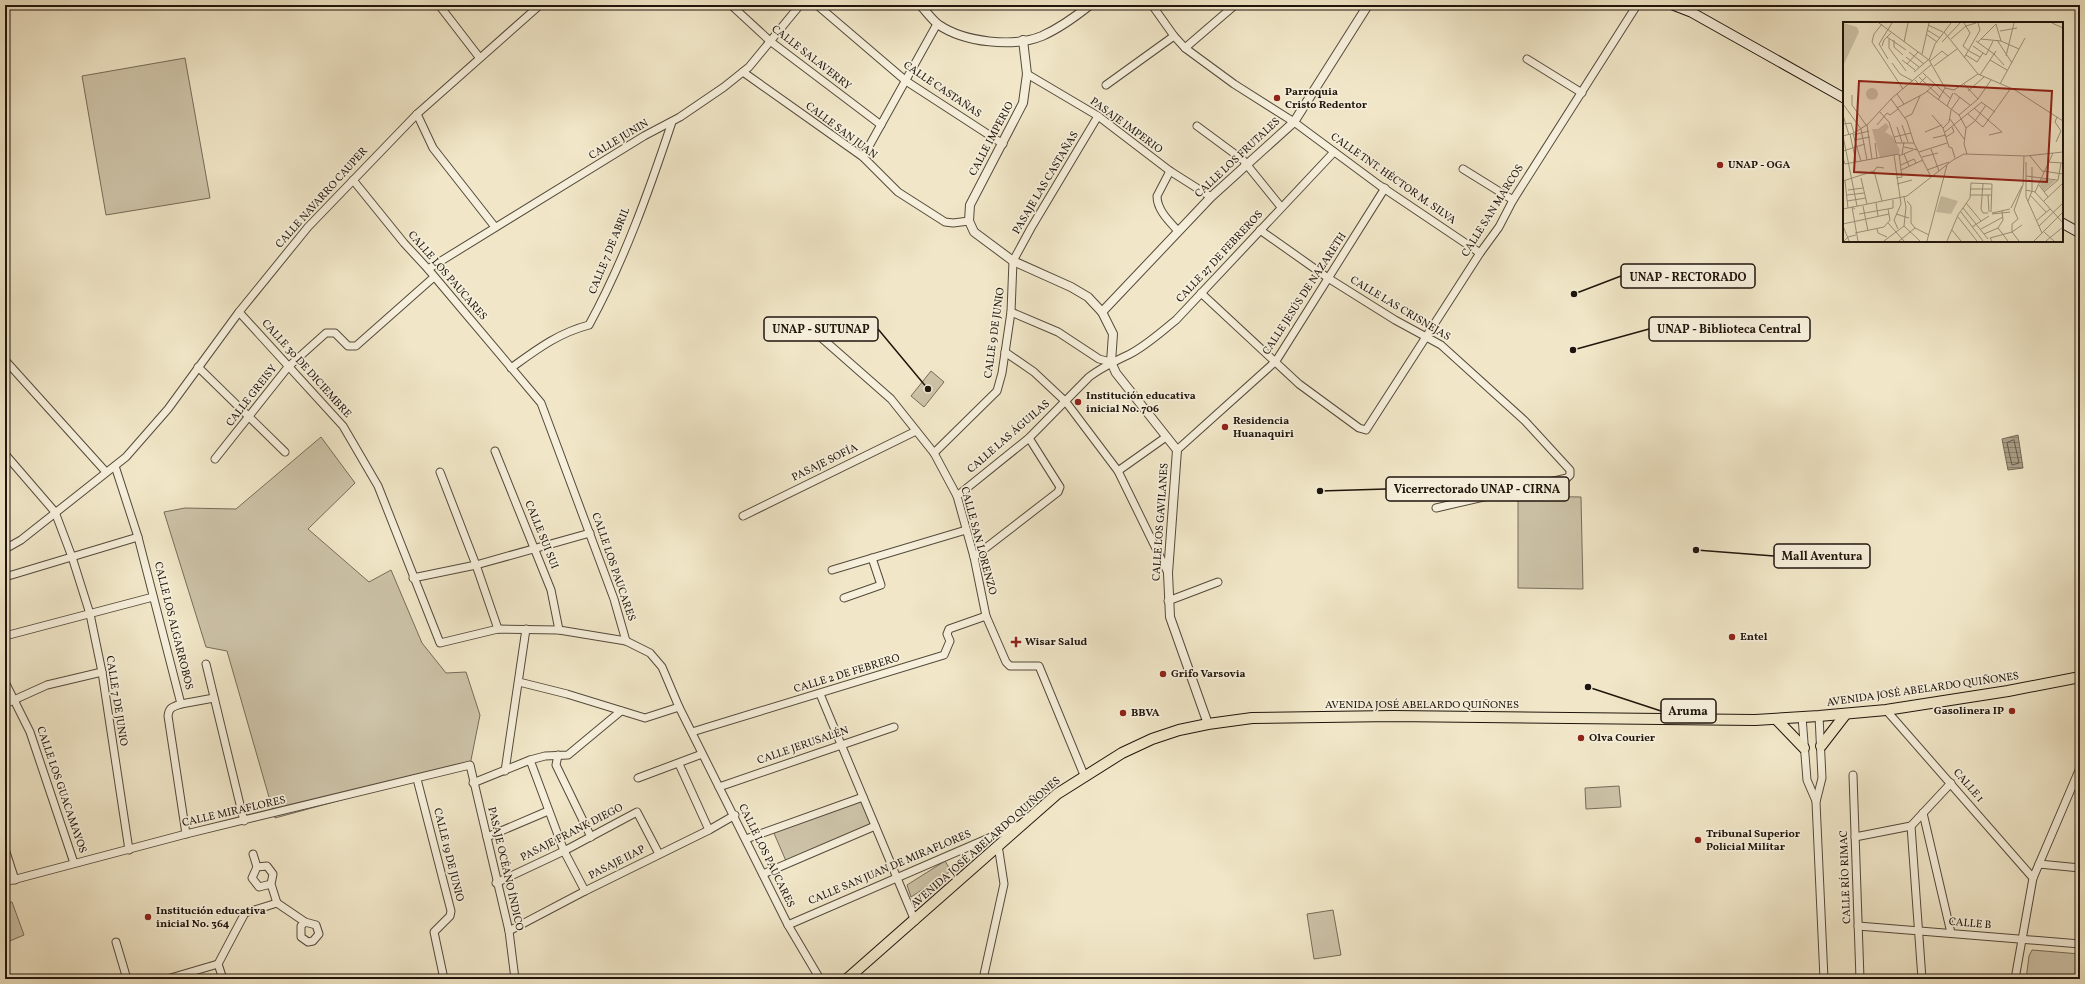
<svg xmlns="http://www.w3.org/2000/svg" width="2085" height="984" viewBox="0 0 2085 984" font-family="Vollkorn,serif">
  <defs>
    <pattern id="water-rules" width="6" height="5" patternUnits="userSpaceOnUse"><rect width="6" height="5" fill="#aaa088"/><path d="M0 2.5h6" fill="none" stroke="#8a816e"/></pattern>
  </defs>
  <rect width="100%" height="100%" fill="#f1e7c8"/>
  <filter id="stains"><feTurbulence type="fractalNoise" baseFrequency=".005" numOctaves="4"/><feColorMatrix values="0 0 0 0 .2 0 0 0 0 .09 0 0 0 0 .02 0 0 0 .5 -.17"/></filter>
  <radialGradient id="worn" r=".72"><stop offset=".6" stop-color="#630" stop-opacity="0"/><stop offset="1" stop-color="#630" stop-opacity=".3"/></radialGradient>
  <g fill="#cdc3a8" stroke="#766c5a">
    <polygon points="185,58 210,198 106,215 82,76"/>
    <polygon points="931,371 944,382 924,407 911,396"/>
    <polygon points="321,437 355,483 308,529 369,582 391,570 422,643 446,673 466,672 480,715 470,765 275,818 227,651 206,647 164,512 185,508 236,509"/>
    <polygon points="1518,496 1581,497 1583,589 1518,588"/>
    <polygon points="1619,786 1621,807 1586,809 1585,788"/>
    <polygon points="861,799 872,827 786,861 773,831"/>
    <polygon points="945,861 951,871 911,897 907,885"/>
    <polygon points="12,902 24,935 5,943 5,903"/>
    <polygon points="1333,910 1341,955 1314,959 1307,914"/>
    <polygon points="2032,950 2080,954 2080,979 2026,979 2029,956"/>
  </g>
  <polygon fill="url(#water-rules)" stroke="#726856" points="2018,435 2023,468 2008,470 2002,439"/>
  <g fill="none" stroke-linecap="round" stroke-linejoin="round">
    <polygon stroke="#645a4a" stroke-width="1" points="2014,440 2019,463 2012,465 2007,443"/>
    <defs>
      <g id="minor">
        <polyline points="439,5 479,57"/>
        <polyline points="731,5 770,41 881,125"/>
        <polyline points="817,5 906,81 1003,144"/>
        <polyline points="1152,5 1174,36 1185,48 1234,84 1294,122 1379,185 1480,253"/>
        <polyline points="1185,48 1235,5"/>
        <polyline points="1527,59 1582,93"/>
        <polyline points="743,72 863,157 898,192 945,222 953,223 969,221"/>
        <polyline points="1027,74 1098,116 1170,171 1211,197"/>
        <polyline points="1106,85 1174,36"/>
        <polyline points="417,114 433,148 495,227"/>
        <polyline points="1197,126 1243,160 1281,207"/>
        <polyline points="863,157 937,24"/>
        <polyline points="1463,169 1513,200"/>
        <path d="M1170,171L1157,196C1157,210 1169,221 1178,231"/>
        <polyline points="353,180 404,243 428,269 541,403 614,599 626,641"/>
        <polyline points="1260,230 1328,278 1395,320 1441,345 1525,421 1570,470 1570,475 1567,478 1436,508"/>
        <polyline points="428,269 644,136 680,117 724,87 749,67 800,5"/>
        <polyline points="1201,293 1299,384 1359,428 1366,430 1480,253 1499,227 1513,200 1637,5"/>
        <polyline points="239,312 343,426 378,486 440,643 498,629 559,630 626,641 650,653 662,667 679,707 788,925 820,979"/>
        <polyline points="1011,312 1058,332 1099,359 1111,362"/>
        <polyline points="808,326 891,399 934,453 957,496 974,557 986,616 1006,662 1010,666 1039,666 1084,775"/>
        <polyline points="1005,352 1034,372 1066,402 1118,471 1168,573"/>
        <polyline points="5,360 106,472"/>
        <polyline points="198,367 285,452"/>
        <path d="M511,368C536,350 558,333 589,325C624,261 649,191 672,122"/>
        <polyline points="1177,450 1276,361 1385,188"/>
        <polyline points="495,451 551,590 559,630"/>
        <polyline points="934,453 997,391 1002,373 1011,312 1013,261 1031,228 1098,116"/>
        <polyline points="5,454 55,512 72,557 90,614 102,672 129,850"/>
        <polyline points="215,459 288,367 326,333 335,333 348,346 356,346 434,277"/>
        <path d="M115,466L138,537L181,704C173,707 169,707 168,716L186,834"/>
        <polyline points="1118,471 1166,437"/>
        <polyline points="440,472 476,565 498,629"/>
        <path d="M957,496L1029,438L1089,377C1102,367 1115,361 1130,354C1147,345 1161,332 1176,320L1334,152"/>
        <polyline points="743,516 916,431"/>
        <polyline points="5,549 21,540 126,457 168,409 239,312 308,227 417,114 540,5"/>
        <polyline points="974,557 1058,492 1060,487 1029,438"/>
        <polyline points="832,570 966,530"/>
        <polyline points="5,577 138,537"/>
        <polyline points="413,578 476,565 590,533"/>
        <polyline points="844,598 881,585 872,558"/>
        <polyline points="1168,601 1218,582"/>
        <polyline points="5,636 153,597"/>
        <polyline points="206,664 244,821"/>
        <polyline points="5,682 30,732 74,863"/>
        <polyline points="519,682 567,694 645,718 679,707"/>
        <polyline points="820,694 915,921"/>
        <polyline points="5,704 47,685 102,672"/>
        <polyline points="181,704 214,698"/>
        <polyline points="1886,710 2033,878"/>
        <polyline points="1819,716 1822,778 1816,802 1824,979"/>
        <polyline points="1802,717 1807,780 1816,801"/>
        <polyline points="692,732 944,655 950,641 947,634 949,629 986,616"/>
        <polyline points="558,755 556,765 591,837"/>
        <polyline points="530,760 564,851 585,891"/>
        <polyline points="679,764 709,830"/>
        <polyline points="505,771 526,629"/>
        <polyline points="1853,775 1860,979"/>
        <polyline points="638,778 702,754"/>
        <polyline points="417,779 451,911 450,916 434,932 444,979"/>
        <polyline points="473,783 530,760 545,756 568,755 621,711"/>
        <polyline points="719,787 894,727"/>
        <polyline points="1923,813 1951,933"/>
        <polyline points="1911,826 1922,979"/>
        <polyline points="1911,826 1951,783"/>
        <polyline points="487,837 548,811"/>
        <polyline points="1855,837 1911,826"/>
        <polyline points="746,839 863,797"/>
        <polyline points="5,849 15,880"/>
        <polyline points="253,854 257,867"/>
        <polyline points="2039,864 2080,868"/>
        <polyline points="763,874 875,826"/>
        <polyline points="5,882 186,834 470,765 509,931 515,979"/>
        <polyline points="496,883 564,851 637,812 659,854"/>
        <polyline points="271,884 259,887 252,878 257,867 267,866 273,874 271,884 277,903"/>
        <polyline points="788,925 1019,825"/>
        <polyline points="1858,926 2080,944"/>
        <polyline points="509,931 585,891 709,830 735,815"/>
        <polyline points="116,942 127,979"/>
        <polyline points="167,979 218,964"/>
        <polyline points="223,979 218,964 245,913 277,903 305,922 316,925 319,934 313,941 308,942 301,937 301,926 305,922"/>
        <polyline points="983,979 1004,884 998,845"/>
        <polyline points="2015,979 2033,878 2080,768"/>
      </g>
      <g id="tertiary">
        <path d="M920,5C926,11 932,20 939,25C964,42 1013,48 1042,36C1060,28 1075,17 1090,5"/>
        <polyline points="1023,40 1027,74 1023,103 970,205 969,221 974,232 1013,261 1071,287 1088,297 1102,312 1113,334 1111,362 1116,373 1177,450 1168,573 1170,617 1208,724"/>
        <polyline points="1102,312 1211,197 1294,122 1368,5"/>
      </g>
      <g id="secondary">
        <polyline points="1673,5 1691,12 1844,98"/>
        <polyline points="2062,223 2080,233"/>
      </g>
      <g id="primary">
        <polyline points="1776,719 1804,748"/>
        <polyline points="1821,746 1845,715"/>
        <polyline points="847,979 1057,794 1122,753 1152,739 1179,730 1208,724 1252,718 1393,716 1755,720 1819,716 1886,710 2008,691 2080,677"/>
      </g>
    </defs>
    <use href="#minor" stroke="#544a3b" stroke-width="9"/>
    <use href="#tertiary" stroke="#544a3b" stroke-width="10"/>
    <use href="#secondary" stroke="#1f150c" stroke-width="11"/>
    <use href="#primary" stroke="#1f150c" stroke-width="12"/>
    <use href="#minor" stroke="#f6efdb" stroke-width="7"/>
    <use href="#tertiary" stroke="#f6efdb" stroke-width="8"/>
    <use href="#secondary" stroke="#f6efdb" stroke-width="9"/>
    <use href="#primary" stroke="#f1e7c8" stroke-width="10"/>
  </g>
  <g fill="#8f2418" stroke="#f6efdb" stroke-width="1.5">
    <circle cx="1277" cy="98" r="4"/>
    <circle cx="1720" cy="165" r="4"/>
    <circle cx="1078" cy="402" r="4"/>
    <circle cx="1225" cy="427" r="4"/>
    <circle cx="1732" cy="637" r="4"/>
    <path d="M1014 636h4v4h4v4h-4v4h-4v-4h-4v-4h4z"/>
    <circle cx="1163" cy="674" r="4"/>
    <circle cx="2012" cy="711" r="4"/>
    <circle cx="1123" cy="713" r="4"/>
    <circle cx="1581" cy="738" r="4"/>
    <circle cx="1698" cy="840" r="4"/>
    <circle cx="148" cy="917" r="4"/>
  </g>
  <g text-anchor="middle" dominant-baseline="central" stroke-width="3.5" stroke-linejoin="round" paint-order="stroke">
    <g font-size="11" fill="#1f150c" stroke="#f6efdb">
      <text transform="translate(811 58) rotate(38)">CALLE SALAVERRY</text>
      <text transform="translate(942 90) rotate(34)">CALLE CASTAÑAS</text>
      <text transform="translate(1126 126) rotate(36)">PASAJE IMPERIO</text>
      <text transform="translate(841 131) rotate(37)">CALLE SAN JUAN</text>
      <text transform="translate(992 139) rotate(-62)">CALLE IMPERIO</text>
      <text transform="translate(619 140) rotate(-31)">CALLE JUNIN</text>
      <text transform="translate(1238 158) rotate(-43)">CALLE LOS FRUTALES</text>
      <text transform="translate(1393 179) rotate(35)">CALLE TNT. HÉCTOR M. SILVA</text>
      <text transform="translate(1046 183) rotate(-59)">PASAJE LAS CASTAÑAS</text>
      <text transform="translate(322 198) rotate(-48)">CALLE NAVARRO CAUPER</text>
      <text transform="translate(1493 211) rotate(-58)">CALLE SAN MARCOS</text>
      <text transform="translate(610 251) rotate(-68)">CALLE 7 DE ABRIL</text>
      <text transform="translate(1220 257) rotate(-47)">CALLE 27 DE FEBREROS</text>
      <text transform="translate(447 276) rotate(49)">CALLE LOS PAUCARES</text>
      <text transform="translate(1305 294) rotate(-57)">CALLE JESÚS DE NAZARETH</text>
      <text transform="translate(1400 309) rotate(31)">CALLE LAS CRISNEJAS</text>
      <text transform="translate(995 333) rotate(-82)">CALLE 9 DE JUNIO</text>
      <text transform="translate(306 369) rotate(48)">CALLE 30 DE DICIEMBRE</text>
      <text transform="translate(252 396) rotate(-52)">CALLE GREISY</text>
      <text transform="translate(1009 437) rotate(-41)">CALLE LAS ÁGUILAS</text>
      <text transform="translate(825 463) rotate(-26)">PASAJE SOFÍA</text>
      <text transform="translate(1161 522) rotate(-86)">CALLE LOS GAVILANES</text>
      <text transform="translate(541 535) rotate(68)">CALLE SUI SUI</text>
      <text transform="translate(978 541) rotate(75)">CALLE SAN LORENZO</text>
      <text transform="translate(613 567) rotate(71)">CALLE LOS PAUCARES</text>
      <text transform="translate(173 626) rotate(76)">CALLE LOS ALGARROBOS</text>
      <text transform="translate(847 674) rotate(-17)">CALLE 2 DE FEBRERO</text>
      <text transform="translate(1923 690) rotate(-8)">AVENIDA JOSÉ ABELARDO QUIÑONES</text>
      <text transform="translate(116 701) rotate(81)">CALLE 7 DE JUNIO</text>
      <text x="1422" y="705">AVENIDA JOSÉ ABELARDO QUIÑONES</text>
      <text transform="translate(803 746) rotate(-19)">CALLE JERUSALÉN</text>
      <text transform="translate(1968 786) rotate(49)">CALLE 1</text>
      <text transform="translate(61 790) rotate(71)">CALLE LOS GUACAMAYOS</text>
      <text transform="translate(234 812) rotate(-13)">CALLE MIRAFLORES</text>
      <text transform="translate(572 833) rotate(-27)">PASAJE FRANK DIEGO</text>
      <text transform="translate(986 843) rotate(-41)">AVENIDA JOSÉ ABELARDO QUIÑONES</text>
      <text transform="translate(448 855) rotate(76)">CALLE 19 DE JUNIO</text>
      <text transform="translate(766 856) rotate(64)">CALLE LOS PAUCARES</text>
      <text transform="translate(617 863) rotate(-27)">PASAJE IIAP</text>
      <text transform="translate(890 868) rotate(-23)">CALLE SAN JUAN DE MIRAFLORES</text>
      <text transform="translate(505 869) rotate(77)">PASAJE OCÉANO ÍNDICO</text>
      <text transform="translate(1846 877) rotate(-92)">CALLE RÍO RIMAC</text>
      <text transform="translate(1970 924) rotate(5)">CALLE B</text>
    </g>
    <g font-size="11" font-weight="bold" fill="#1f150c" stroke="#f6efdb" text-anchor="start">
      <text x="1285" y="92">Parroquia<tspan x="1285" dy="13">Cristo Redentor</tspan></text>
      <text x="1728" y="165">UNAP - OGA</text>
      <text x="1086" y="396">Institución educativa<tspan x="1086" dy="13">inicial No. 706</tspan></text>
      <text x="1233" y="421">Residencia<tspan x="1233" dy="13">Huanaquiri</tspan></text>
      <text x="1740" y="637">Entel</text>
      <text x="1025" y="642">Wisar Salud</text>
      <text x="1171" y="674">Grifo Varsovia</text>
      <text x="2004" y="711" text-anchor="end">Gasolinera IP</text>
      <text x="1131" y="713">BBVA</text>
      <text x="1589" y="738">Olva Courier</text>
      <text x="1706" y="834">Tribunal Superior<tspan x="1706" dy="13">Policial Militar</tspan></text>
      <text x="156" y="911">Institución educativa<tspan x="156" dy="13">inicial No. 364</tspan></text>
    </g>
  </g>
  <g transform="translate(1843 22)">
    <rect width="220" height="220" fill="#f1e7c8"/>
    <path d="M0,1L14,5L16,10L0,44Z" fill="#cdc3a8"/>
    <path d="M23 72a6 6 0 1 1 12 0a6 6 0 1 1-12 0ZM43,101L46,105L42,110L49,114L57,128L56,132L37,136L29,107H35ZM199,157L212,158V159L201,169L197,163ZM98,174L115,179L108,192L93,190Z" fill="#cdc3a8"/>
    <path fill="none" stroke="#9d937d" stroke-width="1" d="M36,1L86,38L102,66L111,68L135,52L101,10M121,1L127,11L120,24L126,29M209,1L220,6M39,2L31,12L29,20L60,67M153,2L158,19M85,3L100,10M84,8L97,16M157,9L174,6M83,12L94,20M44,15L63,28M46,17V26L63,49M108,17L123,4L133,1M138,17L158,19L176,27M51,18V25L60,33M154,18L169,41M133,19L151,32L161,43M61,20L65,1M99,20L117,1M135,20L153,2M36,22L49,1M36,22L45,37M39,24L41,18L48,11M130,24L140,31M126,29L137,35M66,30L81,42M79,32L86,1M123,33L134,40L140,31L143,33L150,19M163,34L171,1M63,35L76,45M121,36L137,8L135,1M59,38L72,48M86,38L92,22L108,1M147,38L164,48M87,39L99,29L105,34M49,41L57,52L70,59M64,42L75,30M91,44L114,27M71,50L85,38M80,51L108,77M135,52L172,68L220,99M137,53L153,29M76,55L97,75M72,58L76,62L83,55M121,62L135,77M157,62L182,16M84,69L116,93L123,106L121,122L124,132M125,69L141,55M111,71L127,83M54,72L61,82M9,73V83L23,103M48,77L64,99L71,121L88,155M95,78L102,66M138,80L152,90M0,82L18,107L24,138M104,84L110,71M54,86L82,71L91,63M131,86L159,110L146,113M36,89L46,100L53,121H71M125,92L140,105L168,66M0,93L6,113M89,93L100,106L106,125L109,126L112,136M116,93L135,77L148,58M61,96L69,92L77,74M107,97L121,117M0,102L8,101L11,111M24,103L29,137M34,103L44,91L47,93L55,87M59,103L65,120M54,105L59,120M100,106L106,100L108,88L117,75M123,106L132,99L143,83M82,110L99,103M102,110L139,80M7,112L13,140M10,112L18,139M10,113L26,109M0,114L11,111L25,102L49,76L89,42M0,114L14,184M51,115L68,111M103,115L111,110L109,105M90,116L103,113M11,118L27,115M213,120L218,109L212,100L214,95M32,121L34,136M61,125L75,128M88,127L96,149M0,129L22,122M76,130L104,121M59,132L61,120M61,132L66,144M51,133L58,182L51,198L55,207M56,134L70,128M187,134L200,150M79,135L95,131M0,136L2,142L56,132L59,155L53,156M183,140V175L199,211M204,140L220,141M58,143L71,137L73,141M58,148L80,138M84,148L106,140M200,149L220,152M183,154L214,158M18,156L24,182M0,159L31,149M2,159L5,186M54,162L69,158M140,162L138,187L140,191H145M196,163L205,175M127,167H148M5,168L20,166M183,168L192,170L220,201M192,170L210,131M201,170L215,158L218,141M4,173L21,171M127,173H148M145,173L146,190M187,173L203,190M61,175L63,185L61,204L77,219M4,179L23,176M39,179L31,149L34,145L41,146M64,179L68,184V201L72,206L86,213M185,179L189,169V145M201,179L220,161M33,181L35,194M123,181L138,199M20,184L25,209M120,186L145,217M168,186L179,164M0,187L64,174L110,138L121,132L183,134L220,130M12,187L9,185L15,219M171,188L180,163L181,134M118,190L140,219M149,191L167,187M16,192L50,186V178M53,192L66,196M149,192L167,190M115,195L134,219M193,199L207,187M45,201L61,219M0,202L46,192M169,202V210L176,219M169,202L175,197L171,188M0,204L6,219M196,204L220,181M129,205L146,194M155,206L160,198L159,189M155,206L165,219M34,207L35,211L44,215M138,207L160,195M109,208L118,219M200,209L211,219M12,211L41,205L47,198L45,187M141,212L155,206M1,219L5,215L13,213M41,219L61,204M56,219L72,206M84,219L104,143M104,219L115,193L127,176L128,161L149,162L148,190M149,219L147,216L169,210L179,203M191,219L220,190M203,219L220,205"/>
    <path fill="#8f2418" fill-opacity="0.15" stroke="#8f2418" stroke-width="2" d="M16,59L209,69L204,160L11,150Z"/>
    <rect width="220" height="220" fill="none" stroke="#1f150c" stroke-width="2"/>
  </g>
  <path fill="none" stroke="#1f150c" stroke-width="1.5" d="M1574 294L1621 276M928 389L878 329M1573 350L1649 329M1320 491L1386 489M1696 550L1774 556M1588 687L1661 711"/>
  <g fill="#1f150c" stroke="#f6efdb" stroke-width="1.5">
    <circle cx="1574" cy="294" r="4"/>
    <circle cx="928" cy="389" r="4"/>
    <circle cx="1573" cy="350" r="4"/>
    <circle cx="1320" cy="491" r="4"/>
    <circle cx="1696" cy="550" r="4"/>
    <circle cx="1588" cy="687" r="4"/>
  </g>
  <g fill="#f6efdb" stroke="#1f150c" stroke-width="1.5">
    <rect x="1621" y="264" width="134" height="24" rx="4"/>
    <rect x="764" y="317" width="114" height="24" rx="4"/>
    <rect x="1649" y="317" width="161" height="24" rx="4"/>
    <rect x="1386" y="477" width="183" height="24" rx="4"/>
    <rect x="1774" y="544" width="96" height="24" rx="4"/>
    <rect x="1661" y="699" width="55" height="24" rx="4"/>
  </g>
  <g font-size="12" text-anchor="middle" font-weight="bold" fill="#1f150c">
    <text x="1688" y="281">UNAP - RECTORADO</text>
    <text x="821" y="333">UNAP - SUTUNAP</text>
    <text x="1729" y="333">UNAP - Biblioteca Central</text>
    <text x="1477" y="493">Vicerrectorado UNAP - CIRNA</text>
    <text x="1822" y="560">Mall Aventura</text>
    <text x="1688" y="715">Aruma</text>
  </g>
  <rect width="2085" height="984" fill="none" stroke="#f1e7c8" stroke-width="20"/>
  <rect x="6" y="6" width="2073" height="972" fill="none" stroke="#1f150c" stroke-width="2"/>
  <rect x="10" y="10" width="2065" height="964" fill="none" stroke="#1f150c"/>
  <rect width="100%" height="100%" filter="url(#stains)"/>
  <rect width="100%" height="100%" fill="url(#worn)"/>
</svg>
